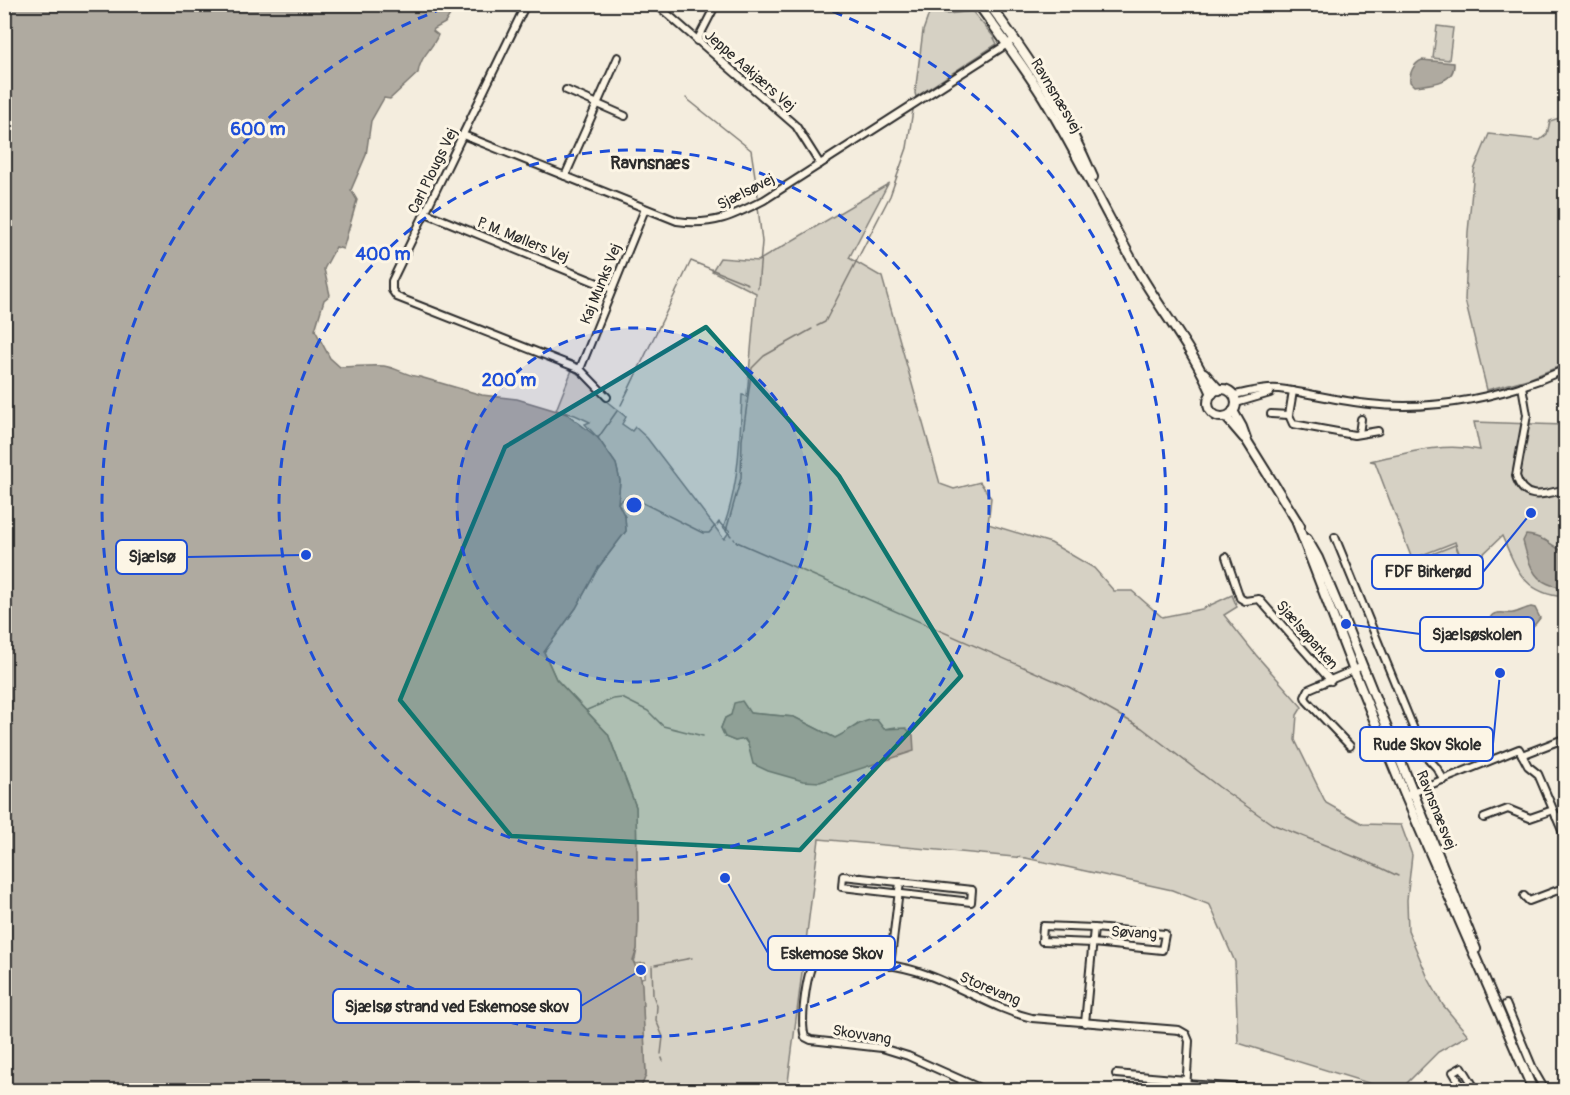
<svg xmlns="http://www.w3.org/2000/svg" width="1570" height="1095" viewBox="0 0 1570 1095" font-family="Pangolin,sans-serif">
  <rect width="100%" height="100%" fill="#f4edde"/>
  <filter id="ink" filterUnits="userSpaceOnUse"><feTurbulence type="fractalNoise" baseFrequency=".0167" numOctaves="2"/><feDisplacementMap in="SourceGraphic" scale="12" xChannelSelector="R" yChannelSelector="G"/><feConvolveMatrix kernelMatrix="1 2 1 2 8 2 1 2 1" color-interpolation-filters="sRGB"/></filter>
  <g filter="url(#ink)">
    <g fill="#d6d1c4" stroke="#807e78" stroke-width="1.5" fill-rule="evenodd">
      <polygon points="931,8 948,14 972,11 993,36 997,44 916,97 915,93 923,31"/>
      <polygon points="1437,26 1453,28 1449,60 1433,58"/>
      <polygon points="1565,116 1565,364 1531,378 1487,390 1465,300 1468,232 1474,170 1489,134 1540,140 1547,134 1550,121"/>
      <path d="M888,184L849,258L882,277L940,484L954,489L980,482L991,498L988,524L1051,543L1094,568L1114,591H1132L1162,617L1202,609L1232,595L1237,607L1224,615L1256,655L1302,707L1297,715L1295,740L1326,803L1363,824L1401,825L1412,855L1407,900L1408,930L1428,978L1443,1005L1468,1035L1438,1052L1400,1090H1391L1238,1043L1235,962L1210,905L1172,890L1026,858L819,839L787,1090H640L646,1074L641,978L645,977V963L634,964L637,949L638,918L636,807L608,734L556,679L544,652L576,608L598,568L626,531L625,517L618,503L620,481L616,464L598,438L585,424L590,422L575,415L556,410L572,370L587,381L605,400L626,417L622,424L632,431L635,427L647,438L724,539L730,531L724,526C739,484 740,440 742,395L747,396L756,293L712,271L720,258L758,261ZM750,713L794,717L835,738L848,732L859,723L883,729L896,727L754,764L748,744L744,739L735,741L725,737L721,728L725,718L731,715Z"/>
      <path d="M1474,422L1565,425V552H1563L1545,540L1557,587H1565V597C1523,594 1517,569 1502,536L1480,557L1473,567L1465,566L1462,561L1429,575L1422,558L1455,545L1461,558L1455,542L1412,559L1375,462L1370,461C1407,453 1442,442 1480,450Z"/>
    </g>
    <g fill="#afaaa0" stroke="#7a7771" stroke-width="1.5">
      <path d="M5,4L456,5L445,23L434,29L433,31L438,35C432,50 420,56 418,73L390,99L384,98L371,121L366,155L351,190L357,200L343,249L336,247L324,269L330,295L324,300L315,330L330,358L340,367C355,367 370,365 384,366C397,368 407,376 420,377L482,395L517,399L567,414L598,438L616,464L620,481L618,503L625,517L626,531L598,568L576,608L544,652L556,679L608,734L636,807L638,918L637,949L633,961L641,978L642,985L646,1075L640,1090H5Z"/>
      <path d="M1422,60L1454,63C1455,84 1430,84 1414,86L1410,82C1409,73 1414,63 1422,60Z"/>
      <path d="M1526,535C1541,536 1551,544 1563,552H1565V587C1534,586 1530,567 1523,541Z"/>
      <path d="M1531,607L1535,608L1540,618C1532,630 1505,649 1492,634C1489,630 1488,626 1489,621C1490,618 1491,615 1494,614C1500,611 1507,614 1513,613C1519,612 1525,608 1531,607Z"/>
      <path d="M742,701L750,713L794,717L835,738C849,732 861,718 877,720L884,729L906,728L913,735L914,751L820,782L803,781L768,771L753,764L748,744L745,739L735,741L725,737L721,728L725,718L731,715L734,703Z"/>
    </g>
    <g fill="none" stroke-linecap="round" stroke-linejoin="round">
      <g stroke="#7a7771" stroke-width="1.5">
        <polyline points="686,98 751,150 758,196"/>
        <polyline points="758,288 762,242 758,207"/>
        <polyline points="817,326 825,322 890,196 907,148 913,110"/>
        <polyline points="621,405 691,261 748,284"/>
        <polyline points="598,438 617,411"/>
        <polyline points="618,503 626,497 637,500 703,533 709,533 715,526"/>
        <polyline points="717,525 719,522 731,536"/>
        <polyline points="726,531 741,478 742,440 752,368 764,356 812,329"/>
        <polyline points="734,539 737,542 1069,687 1142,728 1219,787 1272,824 1375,865 1398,876"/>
        <polyline points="587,710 613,699 622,698 648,711 663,726 703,736"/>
        <polyline points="655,965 692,958"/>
        <polyline points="652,966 653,995 657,1006 656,1020 663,1037 661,1054"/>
        <polyline points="662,1058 663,1061"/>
      </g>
      <defs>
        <g id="minor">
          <polyline points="526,4 392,281 392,290 397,297 580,369 607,397"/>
          <polyline points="656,4 796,126 820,164"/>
          <polyline points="914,4 919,6"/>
          <polyline points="697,41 716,4"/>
          <polyline points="566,90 625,116"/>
          <path d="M463,135L677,221C713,226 733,216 764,200L1015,39"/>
          <polyline points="565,176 618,57"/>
          <polyline points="426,213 612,289"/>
          <polyline points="580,369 645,209"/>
          <path d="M1522,386L1527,415L1516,476C1524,503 1545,494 1566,489"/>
          <polyline points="1293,391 1289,415 1293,424 1354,435 1378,431"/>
          <path d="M1233,395C1247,393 1264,387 1279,389C1309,393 1339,401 1369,404C1435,412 1506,396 1566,369"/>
          <polyline points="1236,403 1270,393"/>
          <polyline points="1271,414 1289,415"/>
          <polyline points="1359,434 1361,419"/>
          <polyline points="1335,537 1424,754 1436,767 1444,780"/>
          <polyline points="1226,557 1240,598 1245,601 1259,599 1331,681"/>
          <polyline points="1350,746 1307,701 1305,697 1309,689 1363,666"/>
          <polyline points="1522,755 1566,738"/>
          <polyline points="1405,795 1519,749 1528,766 1538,774 1566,840"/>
          <polyline points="1556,817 1566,814"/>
          <polyline points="1484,818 1508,809 1530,818 1553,810"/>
          <polygon points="843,876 972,890 971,902 842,887"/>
          <polyline points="1524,896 1529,901 1566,887"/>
          <polygon points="1043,926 1094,928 1165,934 1162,950 1093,943 1042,941"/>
          <polyline points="890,966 900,882"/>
          <polyline points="1506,1004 1534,1071 1545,1090"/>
          <polyline points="1085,1023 1094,928"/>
          <polyline points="1116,1074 1186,1080"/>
          <polyline points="1186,1084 1246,1088 1261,1090"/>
          <polyline points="958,1090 963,1081"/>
          <path d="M984,1090L908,1056L882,1048L811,1040L805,1037C800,1022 806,975 814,961L820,959C854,962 893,962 925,974C962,987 994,1009 1032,1018L1179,1030L1186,1034L1189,1041L1186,1090"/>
          <polyline points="1464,1090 1453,1072 1462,1067 1476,1090"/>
        </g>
        <g id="major">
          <path d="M978,4C1000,35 1023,65 1043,97C1077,153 1105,212 1137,269C1161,311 1193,349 1212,394"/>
          <path d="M989,4C1030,59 1066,114 1093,177"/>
          <polyline points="1204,373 1219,390"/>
          <circle cx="1222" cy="403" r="14"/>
          <polyline points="1233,411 1242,427 1247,441 1300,526"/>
          <polyline points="1226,417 1244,438"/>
          <polyline points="1297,523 1354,671 1405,795 1533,1090"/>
          <polyline points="1307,539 1318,558 1342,615 1476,949"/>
        </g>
      </defs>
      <use href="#minor" stroke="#2b2b2b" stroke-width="10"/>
      <use href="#major" stroke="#2b2b2b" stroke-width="12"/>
      <use href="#minor" stroke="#fcf5e5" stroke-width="6"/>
      <use href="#major" stroke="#fcf5e5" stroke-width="8"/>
    </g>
  </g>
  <path fill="#0f766e" fill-opacity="0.2" stroke="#0f766e" stroke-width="4.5" stroke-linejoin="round" d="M706,327L839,476L961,676L800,850L511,836L400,700L505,447Z"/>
  <circle cx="634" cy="505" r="177" fill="#1d4ed8" fill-opacity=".12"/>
  <g fill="none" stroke="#1d4ed8" stroke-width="3" stroke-dasharray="10 8">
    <circle cx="634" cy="505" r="177"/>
    <circle cx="634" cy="505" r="355"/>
    <path d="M816 5A532 532 0 1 1 452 5"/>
  </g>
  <g text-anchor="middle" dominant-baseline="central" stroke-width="6" stroke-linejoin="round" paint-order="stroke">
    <g font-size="15" fill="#2b2b2b" stroke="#fcf5e5">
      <text transform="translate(750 71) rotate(41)">Jeppe Aakjærs Vej</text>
      <text transform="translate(1056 96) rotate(59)">Ravnsnæsvej</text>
      <text transform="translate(433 171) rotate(-64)">Carl Plougs Vej</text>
      <text transform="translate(746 192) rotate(-27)">Sjælsøvej</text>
      <text transform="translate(523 240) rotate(22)">P. M. Møllers Vej</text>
      <text transform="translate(601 284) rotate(-68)">Kaj Munks Vej</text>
      <text transform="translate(1307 635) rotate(49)">Sjælsøparken</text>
      <text transform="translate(1436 810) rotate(68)">Ravnsnæsvej</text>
      <text transform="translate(1134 933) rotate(3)">Søvang</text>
      <text transform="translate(990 989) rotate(23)">Storevang</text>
      <text transform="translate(862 1035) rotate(9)">Skovvang</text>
    </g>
    <g font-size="18" font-weight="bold" fill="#2b2b2b" stroke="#fcf5e5">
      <text x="650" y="163">Ravnsnæs</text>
    </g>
  </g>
  <circle cx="634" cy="505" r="9" fill="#1d4ed8" stroke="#fcf5e5" stroke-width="3"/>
  <g font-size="18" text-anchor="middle" font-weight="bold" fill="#1d4ed8" stroke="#fcf5e5" stroke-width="6" stroke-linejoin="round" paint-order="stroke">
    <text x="258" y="135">600 m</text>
    <text x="383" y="260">400 m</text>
    <text x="509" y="386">200 m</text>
  </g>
  <path fill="none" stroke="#1d4ed8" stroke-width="2" d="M306 555L187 557M1531 513L1483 572M1346 624L1420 634M1500 673L1493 744M725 878L768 953M641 970L581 1006"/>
  <g fill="#1d4ed8" stroke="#fcf5e5" stroke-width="2">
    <circle cx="306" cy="555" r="6"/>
    <circle cx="1531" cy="513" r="6"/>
    <circle cx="1346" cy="624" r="6"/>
    <circle cx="1500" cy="673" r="6"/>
    <circle cx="725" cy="878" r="6"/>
    <circle cx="641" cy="970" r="6"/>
  </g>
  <g fill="#fcf5e5" stroke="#1d4ed8" stroke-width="2">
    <rect x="116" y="540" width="71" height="34" rx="6"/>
    <rect x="1372" y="555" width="111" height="34" rx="6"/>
    <rect x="1420" y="617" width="114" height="34" rx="6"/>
    <rect x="1360" y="727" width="133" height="34" rx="6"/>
    <rect x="768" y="936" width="127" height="34" rx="6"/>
    <rect x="333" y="989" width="248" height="34" rx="6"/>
  </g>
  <g font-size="16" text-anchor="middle" font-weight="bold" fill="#2b2b2b">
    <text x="152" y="562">Sjælsø</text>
    <text x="1428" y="577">FDF Birkerød</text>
    <text x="1477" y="640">Sjælsøskolen</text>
    <text x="1427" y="750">Rude Skov Skole</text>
    <text x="832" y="959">Eskemose Skov</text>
    <text x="457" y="1012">Sjælsø strand ved Eskemose skov</text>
  </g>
  <rect width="1570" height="1095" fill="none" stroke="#fcf5e5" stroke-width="24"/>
  <rect x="12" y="12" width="1546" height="1071" fill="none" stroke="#2b2b2b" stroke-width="2" filter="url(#ink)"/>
</svg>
